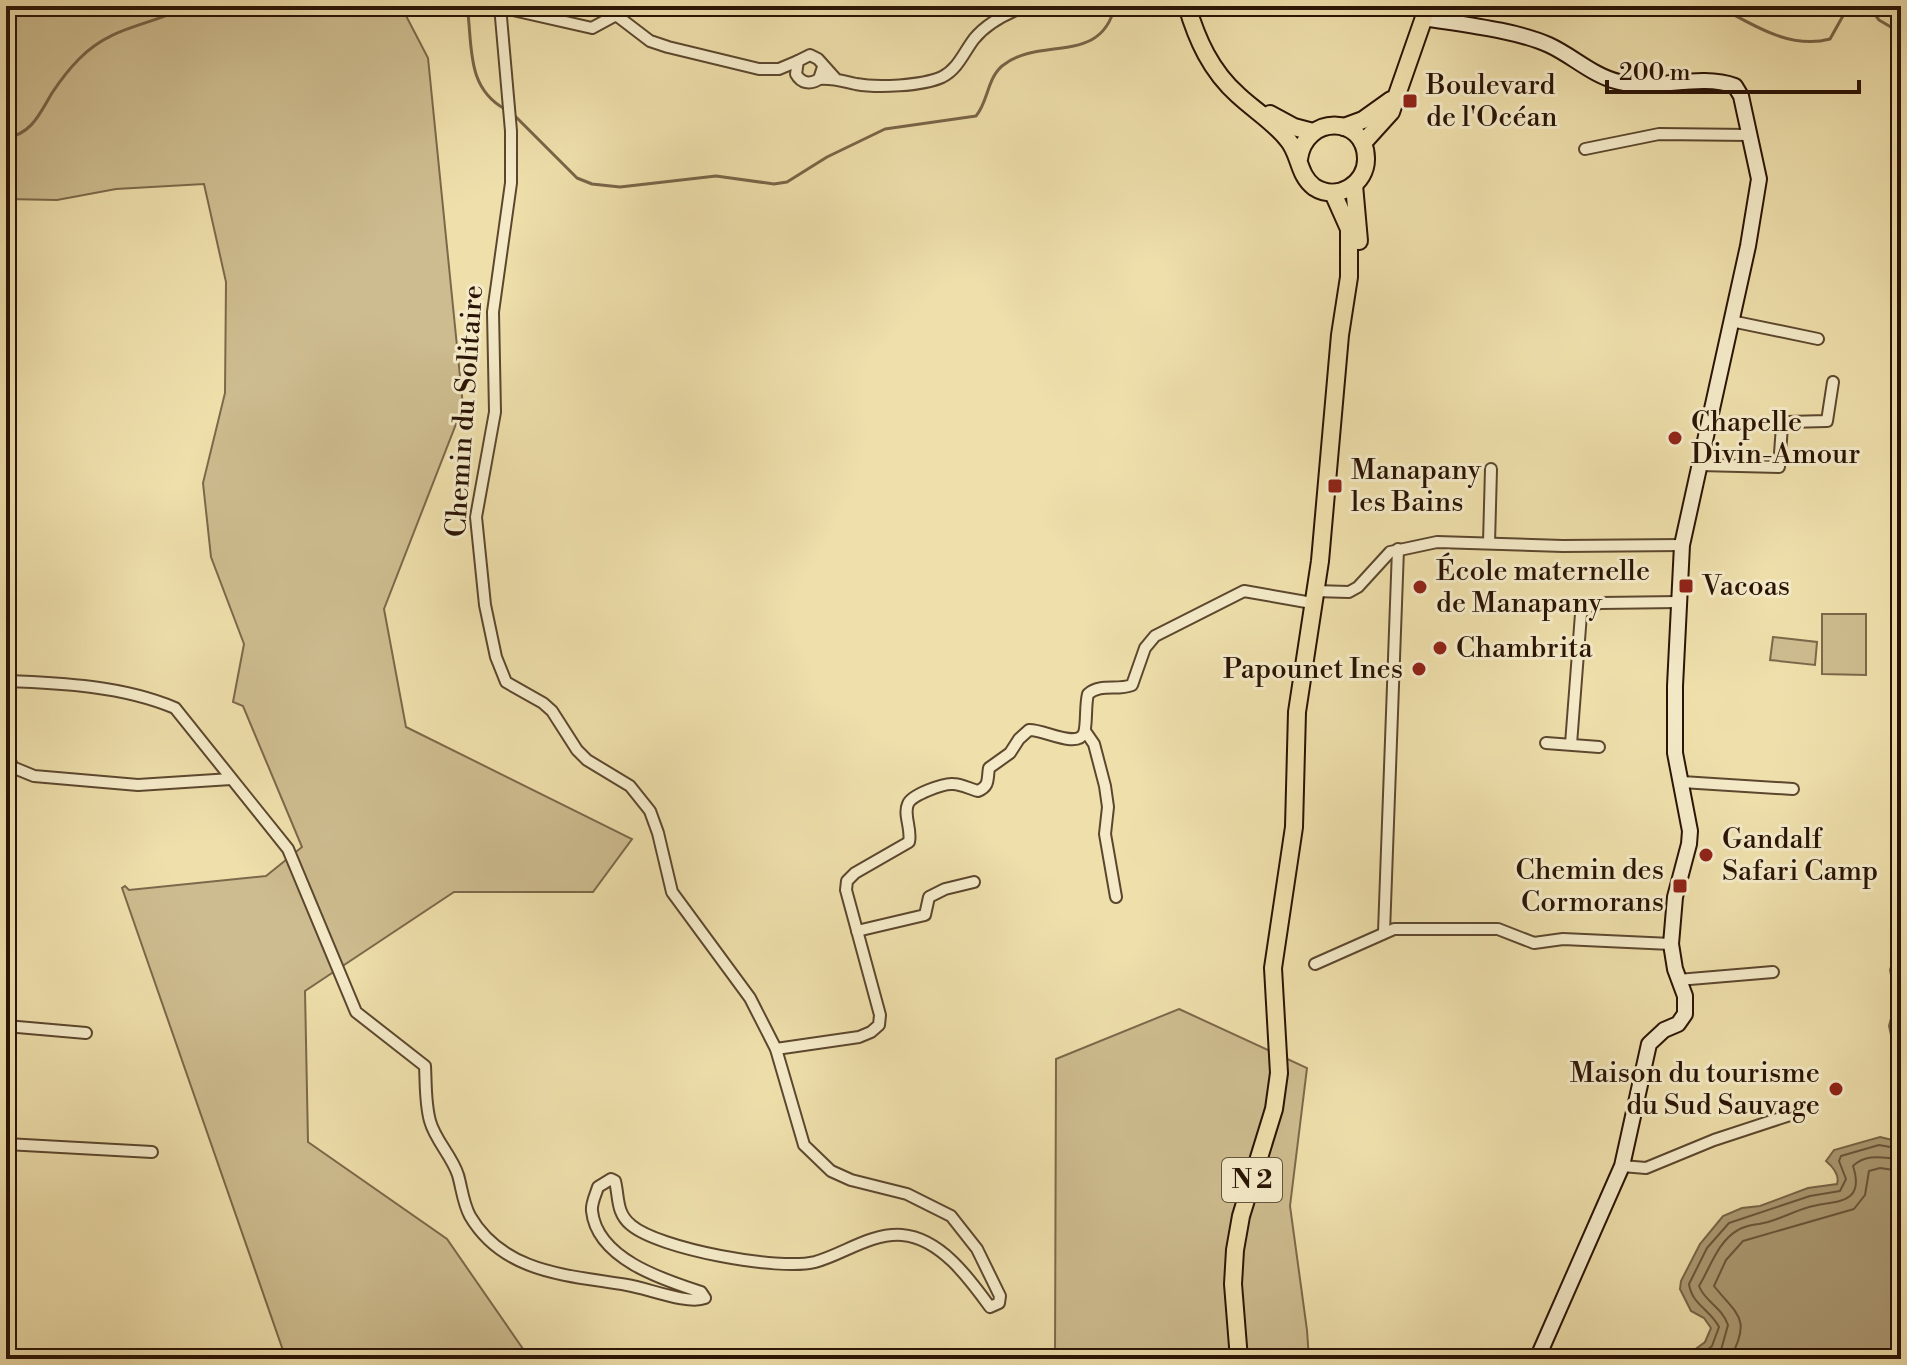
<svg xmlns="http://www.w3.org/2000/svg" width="1907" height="1365" viewBox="0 0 1907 1365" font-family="'Libre Bodoni',serif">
  <rect width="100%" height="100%" fill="#eedfab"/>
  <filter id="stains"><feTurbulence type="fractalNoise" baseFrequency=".0025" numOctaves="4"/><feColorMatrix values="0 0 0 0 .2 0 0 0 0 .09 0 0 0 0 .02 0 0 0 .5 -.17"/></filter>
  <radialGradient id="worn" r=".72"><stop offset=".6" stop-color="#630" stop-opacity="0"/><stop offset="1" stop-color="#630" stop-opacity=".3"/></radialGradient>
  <g fill="#cdbc8f" stroke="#7c684a" stroke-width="2">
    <polygon points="6,6 401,6 428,58 463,406 384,609 406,727 632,839 593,892 454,892 305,991 308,1142 447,1239 530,1359 286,1359 122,888 125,886 129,890 266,876 302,847 243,706 233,702 244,644 211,557 203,483 225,393 226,282 204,184 116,189 57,200 6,199"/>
    <polygon points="1822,614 1866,614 1866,675 1822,674"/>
    <polygon points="1773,637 1817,642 1815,665 1770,660"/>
    <polygon points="1179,1009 1307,1068 1290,1206 1307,1330 1309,1359 1055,1359 1056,1059"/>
  </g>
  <g fill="#ac9a73" stroke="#786447" stroke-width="2">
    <polygon points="1901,936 1901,1052 1893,1044 1889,1026 1896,999 1890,970"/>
    <path d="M1880,1137L1901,1142V1359H1682L1705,1342L1711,1328L1704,1318L1691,1311L1680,1289L1681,1281L1700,1244L1723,1216L1742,1208L1760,1206L1808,1188L1837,1184C1840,1175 1833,1167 1826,1161L1834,1150Z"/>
  </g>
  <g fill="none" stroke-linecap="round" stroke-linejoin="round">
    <g stroke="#6c573c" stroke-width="2">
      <path d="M1696,1359L1712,1346L1719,1327C1710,1309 1692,1305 1689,1284L1707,1248L1729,1223L1810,1196L1840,1191L1846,1179L1839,1161L1841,1156L1879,1145L1901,1149"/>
      <path d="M1713,1359L1721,1350L1728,1325C1722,1307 1705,1302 1699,1286C1710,1268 1718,1241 1738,1230C1747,1224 1758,1225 1768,1222C1782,1218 1795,1211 1809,1207C1834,1200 1866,1206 1853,1166C1867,1153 1883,1158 1901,1159"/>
      <path d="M1730,1359C1752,1318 1737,1315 1714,1286L1726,1260L1743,1241L1854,1209L1865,1195L1869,1171L1880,1168L1901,1171"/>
    </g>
    <g stroke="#786447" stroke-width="3">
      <path d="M467,6C473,44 465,87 505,109"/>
      <path d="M1718,6C1751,24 1790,50 1830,39L1844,14L1851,7L1873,12L1879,20L1901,33"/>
      <path d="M514,115L577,178L592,184L620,187L716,176L774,184L787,182L827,157L885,129L976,116C988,102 987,79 1002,66C1040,35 1100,67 1115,6"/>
      <path d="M6,138C32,134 40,113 52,93C60,81 69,69 79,59C112,25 150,26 189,6"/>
    </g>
    <defs>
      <g id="street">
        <polyline points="500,7 592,28 616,15 650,41 668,47 759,69 779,69 798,61"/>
        <path d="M823,67L819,79C810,85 801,83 796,74L798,61L810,55L818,59L835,78"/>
        <path d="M819,79C833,78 842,81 856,84C877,88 922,86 942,77C958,69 964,52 974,39C987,23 1007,13 1026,6"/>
        <polyline points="1585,149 1659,134 1750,135"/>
        <polyline points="1731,321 1818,339"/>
        <polyline points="1700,465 1779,467 1782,426 1787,422 1827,421 1833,382"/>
        <polyline points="1489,543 1491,469"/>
        <polyline points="1314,591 1349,592 1358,587 1390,552 1437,542 1563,546 1682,545"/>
        <path d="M6,681C62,683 123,686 175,708L288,849L356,1012L425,1066C426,1083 425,1103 430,1121C435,1140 452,1156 458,1175C462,1189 463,1203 470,1216C504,1274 569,1275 627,1285C647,1288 688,1305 705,1298L701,1292C664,1280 597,1259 592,1211C591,1203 596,1194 598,1187L611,1179L615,1181C619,1197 616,1213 631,1225C659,1249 779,1271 815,1262C844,1254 870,1233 902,1235C940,1238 969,1278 990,1307L999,1303L1000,1296L977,1249L951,1216L907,1194L851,1180L831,1171L804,1145L776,1049L750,998L672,892L658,833L650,811L630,786L587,760L577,750L552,711L543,703L506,682L496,657L485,605L476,517L495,412L493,312L511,183V131L500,6"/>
        <polyline points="1085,731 1094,744 1105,786 1108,807 1105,834 1116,897"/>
        <polyline points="1546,743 1599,747"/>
        <polyline points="1571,744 1581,614 1587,607 1600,603 1679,602"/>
        <polyline points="6,747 12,767 7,767"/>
        <polyline points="12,767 34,776 138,785 231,779"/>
        <polyline points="1682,782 1793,789"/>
        <polyline points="857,931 925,915 929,897 945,889 974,882"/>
        <polyline points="1384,932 1398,549"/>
        <polyline points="1315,964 1394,929 1498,929 1534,943 1563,939 1671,944"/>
        <polyline points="1678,980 1773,972"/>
        <polyline points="6,1026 86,1033"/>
        <path d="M776,1049L859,1037L871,1032L879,1025L880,1015L846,890L847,881L855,873L909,842C912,829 903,815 908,804C911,795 944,783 953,784C961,784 970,789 978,791C990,786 987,779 989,768L1010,753L1019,739L1029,730C1043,729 1077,749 1084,733C1087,725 1085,705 1088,694C1101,683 1117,691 1132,685L1145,648L1155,636L1244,591L1312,603"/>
        <polyline points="6,1144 152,1152"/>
        <polyline points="1622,1166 1646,1168 1714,1140 1793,1114"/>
      </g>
      <path id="secondary" d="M1424,18C1460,24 1516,30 1549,45C1573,56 1593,76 1619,82C1656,91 1699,73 1735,86L1741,96L1759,179L1748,246L1682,545L1675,686V753L1690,831L1689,844L1675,897L1671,944L1675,969L1685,996V1014L1678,1024L1664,1030L1649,1044L1622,1166L1537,1359"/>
      <g id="primary">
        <path d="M1187,6C1197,40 1211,71 1238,95C1254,110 1274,122 1288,140C1300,154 1298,175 1314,187C1337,202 1367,184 1366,158C1365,115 1305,114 1299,159"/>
        <polyline points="1270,114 1294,127 1313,132"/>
        <polyline points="1344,127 1363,120 1391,100"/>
        <polyline points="1363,143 1391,112 1428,6"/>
        <polyline points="1354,185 1359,241"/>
        <polyline points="1239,1359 1233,1284 1235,1250 1241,1216 1274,1109 1279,1073 1273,968 1294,827 1297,712 1320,561 1340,335 1349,277 1349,229 1333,193"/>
      </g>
    </defs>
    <use href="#street" stroke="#5c472e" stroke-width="14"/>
    <use href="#secondary" stroke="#2b1405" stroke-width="18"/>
    <use href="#primary" stroke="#2b1405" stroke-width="20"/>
    <use href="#street" stroke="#f4eac8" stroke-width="10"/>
    <use href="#secondary" stroke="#f4eac8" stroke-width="14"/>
    <use href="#primary" stroke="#eedfab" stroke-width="16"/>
  </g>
  <g fill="#8f2418" stroke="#f4eac8" stroke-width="3">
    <rect x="1402" y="93" width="16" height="16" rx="4"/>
    <circle cx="1675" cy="438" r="8"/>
    <rect x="1327" y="478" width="16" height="16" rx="4"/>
    <rect x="1678" y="578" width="16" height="16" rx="4"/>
    <circle cx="1420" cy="587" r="8"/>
    <circle cx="1440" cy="648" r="8"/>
    <circle cx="1419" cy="669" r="8"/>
    <circle cx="1706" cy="855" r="8"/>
    <rect x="1672" y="878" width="16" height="16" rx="4"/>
    <circle cx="1836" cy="1089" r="8"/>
  </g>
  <g text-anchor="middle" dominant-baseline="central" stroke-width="6" stroke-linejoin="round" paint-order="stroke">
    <rect fill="#f4eac8" stroke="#675440" stroke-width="2" x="1222" y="1158" width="60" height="44" rx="6"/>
    <g font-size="26" font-weight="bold" fill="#2b1405">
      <text x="1252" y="1180">N 2</text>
    </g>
    <g font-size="28" fill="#2b1405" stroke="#f4eac8" text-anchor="start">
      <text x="1426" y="85">Boulevard<tspan x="1426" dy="32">de l'Océan</tspan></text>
      <text x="1691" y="422">Chapelle<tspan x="1691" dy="32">Divin-Amour</tspan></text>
      <text x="1351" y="470">Manapany<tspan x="1351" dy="32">les Bains</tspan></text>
      <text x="1436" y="571">École maternelle<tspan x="1436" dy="32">de Manapany</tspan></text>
      <text x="1702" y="586">Vacoas</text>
      <text x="1456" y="648">Chambrita</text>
      <text x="1403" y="669" text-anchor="end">Papounet Ines</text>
      <text x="1722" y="839">Gandalf<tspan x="1722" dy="32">Safari Camp</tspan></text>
      <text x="1664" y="870" text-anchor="end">Chemin des<tspan x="1664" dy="32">Cormorans</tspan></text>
      <text x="1820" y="1073" text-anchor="end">Maison du tourisme<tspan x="1820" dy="32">du Sud Sauvage</tspan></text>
    </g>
    <g font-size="28" fill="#2b1405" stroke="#f4eac8">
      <text transform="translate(465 411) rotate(-86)">Chemin du Solitaire</text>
    </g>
  </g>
  <rect width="1907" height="1365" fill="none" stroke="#eedfab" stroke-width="32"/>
  <rect x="8" y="8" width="1891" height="1349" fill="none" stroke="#2b1405" stroke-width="4"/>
  <rect x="16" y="16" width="1875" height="1333" fill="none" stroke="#2b1405" stroke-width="2"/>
  <path d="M1607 80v12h252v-12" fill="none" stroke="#2b1405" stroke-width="4"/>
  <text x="1619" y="80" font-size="24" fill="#2b1405" stroke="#f4eac8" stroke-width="6" paint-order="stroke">200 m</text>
  <rect width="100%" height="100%" filter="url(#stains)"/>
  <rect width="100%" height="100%" fill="url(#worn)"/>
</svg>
